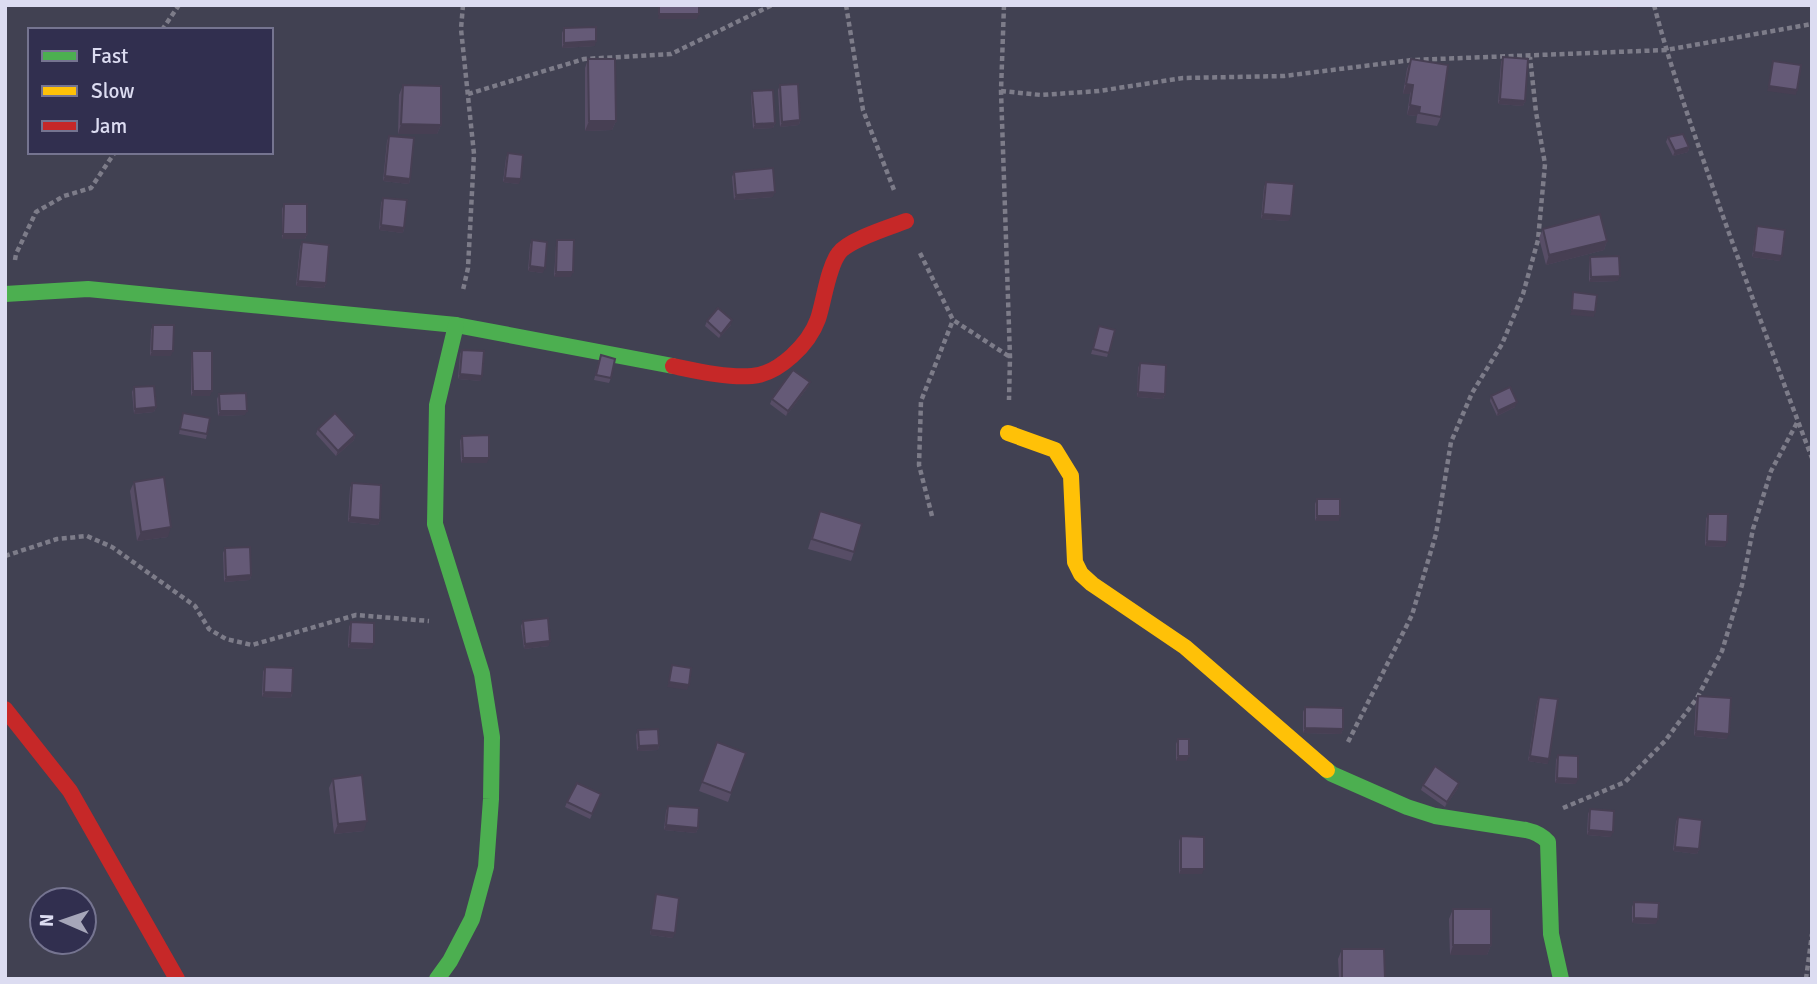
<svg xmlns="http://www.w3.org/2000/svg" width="1817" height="984" viewBox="0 0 1817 984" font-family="Signika,sans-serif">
  <rect width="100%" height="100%" fill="#414152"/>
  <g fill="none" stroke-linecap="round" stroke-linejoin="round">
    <g stroke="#7d7c89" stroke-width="4.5" stroke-dasharray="5 3.5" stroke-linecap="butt">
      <polyline points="463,5 461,29 474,154 468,268 463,290"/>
      <polyline points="846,5 863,110 894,190"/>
      <polyline points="1004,5 1001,91 1010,357 1009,400"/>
      <path d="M1654,5C1672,74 1697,141 1720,208C1750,291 1780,375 1812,458"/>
      <polyline points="162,30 179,5"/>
      <polyline points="1001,91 1041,95 1099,91 1183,78 1284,76 1412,60 1666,50 1812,24"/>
      <polyline points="468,94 584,59 671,54 772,5"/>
      <polyline points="920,253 953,320 1010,357"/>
      <polyline points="15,260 16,254 36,212 64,196 91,188 115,152"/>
      <polyline points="932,516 919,465 921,401 953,320"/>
      <polyline points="5,556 57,539 87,536 112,547 195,606 209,629 226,639 252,645 356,615 429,621"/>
      <polyline points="1348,742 1412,615 1436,534 1451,442 1472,393 1502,344 1523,294 1538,240 1545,164 1536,112 1530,57"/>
      <polyline points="1563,808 1625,782 1665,741 1697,698 1722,651 1742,585 1753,529 1771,471 1798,421"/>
      <polyline points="1806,979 1812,934"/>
    </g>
    <g stroke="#4caf50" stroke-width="16">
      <polyline points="5,294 88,289 456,325 673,366"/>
      <path d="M1327,770L1332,774L1407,807L1435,816L1526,830C1535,832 1542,835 1548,842L1551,934L1561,979"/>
      <polyline points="437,979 450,961 472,919 486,867 491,799 492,737 482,674 435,524 437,405 456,325"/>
    </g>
    <polyline stroke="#ffc107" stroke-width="16" points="1008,433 1055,450 1071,476 1075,562 1081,574 1092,584 1185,647 1327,770"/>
    <g stroke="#c62828" stroke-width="16">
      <path d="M673,366C697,371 727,378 752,376C779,374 809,344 818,319C824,301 828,267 839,253C848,240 890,227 906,221"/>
      <polyline points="5,709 70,791 177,979"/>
    </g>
  </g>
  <g fill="#574d66">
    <polygon points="564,28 595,46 562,48 562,33"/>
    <polygon points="1503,57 1525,101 1523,106 1498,104 1501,62"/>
    <polygon points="588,59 616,121 612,130 585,131 585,68"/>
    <polygon points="1411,59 1441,117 1437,126 1416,123 1417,116 1407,115 1410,94 1403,94 1407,69"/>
    <polygon points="403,85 441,125 437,134 398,134 399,95"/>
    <polygon points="780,85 800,120 799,125 780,127 778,90"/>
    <polygon points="752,91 775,123 773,128 753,129 751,96"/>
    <polygon points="389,136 410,179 409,184 383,181 387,141"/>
    <polygon points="1668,137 1689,147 1688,152 1673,156 1666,142"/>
    <polygon points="508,153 519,184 503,182 506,158"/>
    <polygon points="734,172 773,197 734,200 732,177"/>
    <polygon points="1266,182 1289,221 1261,219 1264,187"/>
    <polygon points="383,198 404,228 403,233 379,230 381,203"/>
    <polygon points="284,204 307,234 305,239 282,239 282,209"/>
    <polygon points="1757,226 1780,261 1752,257 1756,231"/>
    <polygon points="1543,229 1607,241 1604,250 1546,265 1539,238"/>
    <polygon points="532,240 543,273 528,271 530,245"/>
    <polygon points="557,240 571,277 554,277 556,245"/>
    <polygon points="302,242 326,283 324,288 296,286 300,247"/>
    <polygon points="1590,257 1618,281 1589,282 1589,262"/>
    <polygon points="707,321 731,325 719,338 705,326"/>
    <polygon points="153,325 171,356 150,356 151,330"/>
    <polygon points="1099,326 1115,330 1107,357 1091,354"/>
    <polygon points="462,350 481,381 458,379 460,354"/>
    <polygon points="192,351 210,396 191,396 191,356"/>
    <polygon points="599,360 611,378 609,383 594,380"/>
    <polygon points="1140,363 1165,394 1163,399 1137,397 1138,368"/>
    <polygon points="810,382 808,387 786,416 770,404 772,399"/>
    <polygon points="134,387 156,407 154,412 134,414 132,392"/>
    <polygon points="219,394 245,415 218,416 217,399"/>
    <polygon points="1491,396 1515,407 1497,416 1490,401"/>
    <polygon points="183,413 207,434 206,439 179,434"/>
    <polygon points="318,429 355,435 354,440 336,456 316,434"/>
    <polygon points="462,436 487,463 461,463 460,441"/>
    <polygon points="134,482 168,537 137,541 130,491"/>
    <polygon points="352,483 380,520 378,525 348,522 350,488"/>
    <polygon points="1317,499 1339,521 1315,521 1315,504"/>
    <polygon points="820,511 854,552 851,561 808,549"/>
    <polygon points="1708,514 1725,547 1705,546 1706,519"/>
    <polygon points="225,548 251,575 250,580 224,582 223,553"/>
    <polygon points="523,621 549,646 524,649 521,626"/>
    <polygon points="351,622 372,649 348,648 349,627"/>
    <polygon points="265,667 292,693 291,698 262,697 263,672"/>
    <polygon points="1698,696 1727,739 1694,736 1696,701"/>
    <polygon points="1539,697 1548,764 1528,761 1537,702"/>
    <polygon points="1305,707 1343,729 1341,734 1303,733 1303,712"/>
    <polygon points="638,730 659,745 658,750 637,751 636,735"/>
    <polygon points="1178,739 1187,761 1176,761 1176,744"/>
    <polygon points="717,742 746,753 728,802 699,791"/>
    <polygon points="1558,755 1576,784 1555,783 1556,760"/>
    <polygon points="333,779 364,831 334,834 329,788"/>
    <polygon points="1423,785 1458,788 1445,807 1421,790"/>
    <polygon points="601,794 590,819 565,807 567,802"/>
    <polygon points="668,806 698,828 696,833 664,830 666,811"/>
    <polygon points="1590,809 1611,837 1587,835 1588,814"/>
    <polygon points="1678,817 1699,849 1697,854 1673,851 1676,822"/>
    <polygon points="1181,836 1202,874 1179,874 1179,841"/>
    <polygon points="656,894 673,938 650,935 655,899"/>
    <polygon points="1634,902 1656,924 1632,923 1632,907"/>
    <polygon points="1453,909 1491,945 1487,955 1450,955 1449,919"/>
    <polygon points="1342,949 1385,979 1339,979 1338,959"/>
  </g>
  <g fill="#473f53">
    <polygon points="1589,5 1618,5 1617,9 1588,7"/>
    <polygon points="659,14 699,14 697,19 658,19"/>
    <polygon points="596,41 595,46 562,48 564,43"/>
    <polygon points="1406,84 1413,85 1410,94 1403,94"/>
    <polygon points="1769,86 1797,90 1796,95 1767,91"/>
    <polygon points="1500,99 1525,101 1523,106 1498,104"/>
    <polygon points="1410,105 1420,107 1417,116 1407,115"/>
    <polygon points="800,120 799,125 780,127 782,122"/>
    <polygon points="589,121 616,121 612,130 585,131"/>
    <polygon points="775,123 773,128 753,129 755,124"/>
    <polygon points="401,124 441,125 437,134 398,134"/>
    <polygon points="1689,147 1688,152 1673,156 1675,151"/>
    <polygon points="385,176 410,179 409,184 383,181"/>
    <polygon points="505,178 521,179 519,184 503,182"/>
    <polygon points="775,192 773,197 734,200 736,195"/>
    <polygon points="1263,214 1291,216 1289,221 1261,219"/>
    <polygon points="381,225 404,228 403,233 379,230"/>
    <polygon points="283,234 307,234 305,239 282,239"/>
    <polygon points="1607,241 1604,250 1546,265 1549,255"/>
    <polygon points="1754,252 1782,256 1780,261 1752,257"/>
    <polygon points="530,266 545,268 543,273 528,271"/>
    <polygon points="556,272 573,272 571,277 554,277"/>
    <polygon points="1620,276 1618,281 1589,282 1591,277"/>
    <polygon points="298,281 326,283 324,288 296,286"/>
    <polygon points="1572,310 1595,312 1594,317 1570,315"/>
    <polygon points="732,320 731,325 719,338 721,334"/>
    <polygon points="152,351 173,351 171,356 150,356"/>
    <polygon points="460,374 482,376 481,381 458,379"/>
    <polygon points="810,382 808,387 786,416 788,411"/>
    <polygon points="193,391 212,391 210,396 191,396"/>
    <polygon points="1138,392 1165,394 1163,399 1137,397"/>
    <polygon points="1517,402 1515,407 1497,416 1498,411"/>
    <polygon points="156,407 154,412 134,414 135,409"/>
    <polygon points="220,411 247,411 245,415 218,416"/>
    <polygon points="355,435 354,440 336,456 338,451"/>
    <polygon points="463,458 489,458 487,463 461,463"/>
    <polygon points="1317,516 1340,516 1339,521 1315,521"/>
    <polygon points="350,517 380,520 378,525 348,522"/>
    <polygon points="171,527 168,537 137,541 141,532"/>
    <polygon points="1707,541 1727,542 1725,547 1705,546"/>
    <polygon points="251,575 250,580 224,582 226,577"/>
    <polygon points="550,641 549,646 524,649 525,644"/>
    <polygon points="350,643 374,644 372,649 348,648"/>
    <polygon points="669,682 689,685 687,690 667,687"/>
    <polygon points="264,692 292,693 291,698 262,697"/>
    <polygon points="1305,728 1343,729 1341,734 1303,733"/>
    <polygon points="1696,731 1729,734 1727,739 1694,736"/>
    <polygon points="659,745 658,750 637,751 639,746"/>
    <polygon points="1178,756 1189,756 1187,761 1176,761"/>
    <polygon points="1530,756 1549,759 1548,764 1528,761"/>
    <polygon points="1557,778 1578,779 1576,784 1555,783"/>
    <polygon points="1459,783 1458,788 1445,807 1447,802"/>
    <polygon points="367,821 364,831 334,834 338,824"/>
    <polygon points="666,825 698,828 696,833 664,830"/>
    <polygon points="1589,830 1613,832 1611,837 1587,835"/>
    <polygon points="1675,847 1699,849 1697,854 1673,851"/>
    <polygon points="1181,869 1204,869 1202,874 1179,874"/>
    <polygon points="1634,918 1658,919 1656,924 1632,923"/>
    <polygon points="651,930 675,933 673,938 650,935"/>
    <polygon points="1453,945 1491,945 1487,955 1450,955"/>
  </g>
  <g fill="#655a77" stroke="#473f53" stroke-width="2">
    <rect x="659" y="5" width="40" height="9"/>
    <polygon points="596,27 596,41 564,43 564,28"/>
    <polygon points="271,57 274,58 272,87 271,87"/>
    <polygon points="1503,57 1528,59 1525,101 1500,99"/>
    <polygon points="588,59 615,59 616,121 589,121"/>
    <polygon points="1411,59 1448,65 1441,117 1419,113 1420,107 1410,105 1413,85 1406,84"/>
    <polygon points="1773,61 1801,65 1797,90 1769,86"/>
    <polygon points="798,84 800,120 782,122 780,85"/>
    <polygon points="403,85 441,86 441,125 401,124"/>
    <polygon points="773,90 775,123 755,124 752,91"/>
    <polygon points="1683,134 1689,147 1675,151 1668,137"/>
    <polygon points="389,136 414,138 410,179 385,176"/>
    <polygon points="508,153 523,155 521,179 505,178"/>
    <polygon points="773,168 775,192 736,195 734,172"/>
    <polygon points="1266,182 1294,184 1291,216 1263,214"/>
    <polygon points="383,198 407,200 404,228 381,225"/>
    <polygon points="284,204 307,204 307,234 283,234"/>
    <polygon points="1600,214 1607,241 1549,255 1543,229"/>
    <polygon points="1757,226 1785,230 1782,256 1754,252"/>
    <polygon points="532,240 547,242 545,268 530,266"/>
    <polygon points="557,240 574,240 573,272 556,272"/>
    <polygon points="302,242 329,245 326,283 298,281"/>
    <polygon points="1619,256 1620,276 1591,277 1590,257"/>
    <polygon points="1573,292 1597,295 1595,312 1572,310"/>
    <polygon points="718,308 732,320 721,334 707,321"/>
    <polygon points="153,325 174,325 173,351 152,351"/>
    <polygon points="1099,326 1115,330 1109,353 1093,349"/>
    <polygon points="462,350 484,351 482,376 460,374"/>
    <polygon points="192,351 212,351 212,391 193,391"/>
    <polygon points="601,355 615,359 611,378 596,375"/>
    <polygon points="1140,363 1166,365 1165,394 1138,392"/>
    <polygon points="793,370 810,382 788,411 772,399"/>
    <polygon points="154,386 156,407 135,409 134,387"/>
    <polygon points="1510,387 1517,402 1498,411 1491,396"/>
    <polygon points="246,393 247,411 220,411 219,394"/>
    <polygon points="183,413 210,418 207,434 180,429"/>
    <polygon points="335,413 355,435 338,451 318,429"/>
    <polygon points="489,435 489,458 463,458 462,436"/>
    <polygon points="164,477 171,527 141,532 134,482"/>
    <polygon points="352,483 381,485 380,520 350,517"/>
    <rect x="1317" y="499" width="23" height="17"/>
    <polygon points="820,511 862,524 854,552 812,539"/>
    <polygon points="1708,514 1728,514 1727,542 1707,541"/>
    <polygon points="250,547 251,575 226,577 225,548"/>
    <polygon points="548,618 550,641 525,644 523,621"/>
    <polygon points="351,622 374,623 374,644 350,643"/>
    <polygon points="672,665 691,668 689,685 669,682"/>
    <polygon points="265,667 293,668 292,693 264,692"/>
    <polygon points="1698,696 1731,698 1729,734 1696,731"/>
    <polygon points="1539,697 1558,699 1549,759 1530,756"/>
    <polygon points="1305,707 1343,708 1343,729 1305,728"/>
    <polygon points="658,729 659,745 639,746 638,730"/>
    <rect x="1178" y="739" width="11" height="17"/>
    <polygon points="717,742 746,753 731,793 702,782"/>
    <polygon points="1558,755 1578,756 1578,779 1557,778"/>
    <polygon points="1435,766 1459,783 1447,802 1423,785"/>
    <polygon points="362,775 367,821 338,824 333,779"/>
    <polygon points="577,783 601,794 592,814 567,802"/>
    <polygon points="668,806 699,808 698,828 666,825"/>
    <polygon points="1590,809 1614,811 1613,832 1589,830"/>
    <polygon points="1678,817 1702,820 1699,849 1675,847"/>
    <polygon points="1181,836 1204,837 1204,869 1181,869"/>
    <polygon points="656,894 679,898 675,933 651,930"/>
    <polygon points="1634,902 1659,903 1658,919 1634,918"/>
    <rect x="1453" y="909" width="38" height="36"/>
    <polygon points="1342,949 1384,949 1385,979 1342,979"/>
  </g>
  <rect width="1817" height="984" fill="none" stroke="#dcdcf1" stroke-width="14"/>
  <rect x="28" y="28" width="245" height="126" fill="#312f4f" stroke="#757490" stroke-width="2"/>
  <rect x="42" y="51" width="35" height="10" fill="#4caf50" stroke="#757490" stroke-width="2"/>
  <text x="91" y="63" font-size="21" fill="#dcdcf1">Fast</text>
  <rect x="42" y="86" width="35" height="10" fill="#ffc107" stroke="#757490" stroke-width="2"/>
  <text x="91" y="98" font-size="21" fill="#dcdcf1">Slow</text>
  <rect x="42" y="121" width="35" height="10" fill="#c62828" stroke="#757490" stroke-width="2"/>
  <text x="91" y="133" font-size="21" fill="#dcdcf1">Jam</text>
  <g transform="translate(63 921) rotate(272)"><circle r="33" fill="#312f4f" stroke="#757490" stroke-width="2"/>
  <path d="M0-5L12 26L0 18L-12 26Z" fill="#a6a6b9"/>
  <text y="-10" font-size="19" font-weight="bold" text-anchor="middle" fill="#dcdcf1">N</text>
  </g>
</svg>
